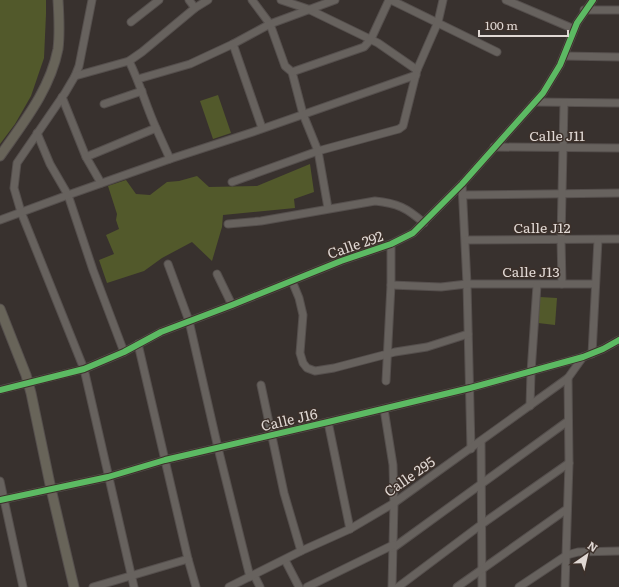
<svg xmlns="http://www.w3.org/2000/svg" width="619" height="587" viewBox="0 0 619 587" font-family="Literata,serif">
  <rect width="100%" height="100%" fill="#38312e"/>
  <g fill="#52592b">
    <polygon points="0,0 46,0 46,14 44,58 31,96 15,124 0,144"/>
    <polygon points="218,95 231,133 213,139 200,101"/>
    <polygon points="310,164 314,192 294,199 295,208 223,215 222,227 212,261 192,242 162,258 144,271 107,283 99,260 114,254 106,235 119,229 116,220 117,214 108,186 126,180 136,194 150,195 167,182 179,181 197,176 209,187 257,186"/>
    <polygon points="540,297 557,298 555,325 538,323"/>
  </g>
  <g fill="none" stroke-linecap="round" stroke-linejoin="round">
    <defs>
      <g id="minor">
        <polyline points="92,0 79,66 75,76 65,93 17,163 14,188 21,212 84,369 134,587"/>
        <polyline points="189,0 195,8"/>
        <polyline points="252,0 270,24 285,66 292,72 303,114 318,151 328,208"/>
        <polyline points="281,0 308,9 378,43 417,70"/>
        <polyline points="391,0 497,52"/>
        <polyline points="506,0 574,29"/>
        <polyline points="584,10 619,10"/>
        <polyline points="131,22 159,0"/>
        <polyline points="233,44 262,128"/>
        <polyline points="564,56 619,57"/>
        <path d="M129,61C140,83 146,106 156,128"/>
        <polyline points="292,72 364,47 371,39 389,0"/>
        <polyline points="75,76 129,61 142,52 195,8 208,0"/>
        <polyline points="138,79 190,64 233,44 270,24 335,0"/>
        <polyline points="62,97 86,157 101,183"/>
        <polyline points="535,102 619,103"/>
        <polyline points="104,104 142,91"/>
        <polyline points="37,133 50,164 68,195 93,270 124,352"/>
        <polyline points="494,147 619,148"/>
        <polyline points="86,157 156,128 170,159"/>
        <polyline points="232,182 318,151 399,129 403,126 417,70 438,22 443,0"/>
        <polyline points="462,184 467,284 471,449"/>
        <polyline points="463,195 619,193"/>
        <polyline points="0,220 68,195 170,159 253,132 416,75"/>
        <path d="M228,224L261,221L375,201C397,203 407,208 424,223"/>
        <polyline points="466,240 619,239"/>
        <polyline points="168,264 189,321 218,448 250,577"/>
        <polyline points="217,274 232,305"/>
        <polyline points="292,281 299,298 303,315 300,353 303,363 307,368 315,371 334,368 395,352 427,347 468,334"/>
        <polyline points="562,284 561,239 564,103"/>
        <polyline points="391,285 441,287 467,284 595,284"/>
        <polyline points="138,344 188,559 196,587"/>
        <polyline points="592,354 598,240"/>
        <polyline points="386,381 391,285 391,244"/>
        <polyline points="261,385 284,493 301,551"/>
        <polyline points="0,390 84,369 124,352 161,332 232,305 341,261 391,244 413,233 462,184 543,93 560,65 577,23 593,0"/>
        <polyline points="530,406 531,372 537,285"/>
        <polyline points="384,409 393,465 394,503 392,587"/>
        <polyline points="328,422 350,529"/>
        <polyline points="481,441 482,587"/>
        <polyline points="0,481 23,587"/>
        <polyline points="0,500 108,477 165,460 328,422 470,388 583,357 603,349 619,340"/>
        <polyline points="393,548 568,421"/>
        <polyline points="285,560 299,587"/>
        <polyline points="254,575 260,587"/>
        <polyline points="93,587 188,559"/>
        <polyline points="229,587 301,551 350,529 394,503 568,378 583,357"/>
        <polyline points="307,587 393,545"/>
        <polyline points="398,587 482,524 569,463"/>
        <polyline points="457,587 567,509"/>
        <polyline points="519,587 567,555 578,552 619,551"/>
        <polyline points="565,587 569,463 568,378"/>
      </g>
      <g id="major">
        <path d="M0,156C23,123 50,90 58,49C60,33 59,16 58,0"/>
        <polyline points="0,309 26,375 31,393 51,489 74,587"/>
      </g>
    </defs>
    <use href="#minor" stroke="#554f4d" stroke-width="9"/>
    <use href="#major" stroke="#554f4d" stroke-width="11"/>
    <use href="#minor" stroke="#67625e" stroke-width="7"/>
    <use href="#major" stroke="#686459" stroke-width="9"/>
    <defs>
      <g id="cycleway">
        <polyline points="0,390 84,369 124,352 161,332 232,305 341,261 391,244 413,233 462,184 543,93 560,65 577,23 593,0"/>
        <polyline points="0,500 108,477 165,460 328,422 470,388 583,357 603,349 619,340"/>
      </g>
    </defs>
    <use href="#cycleway" stroke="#3c302a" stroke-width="8"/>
    <use href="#cycleway" stroke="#5cba63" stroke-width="6"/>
  </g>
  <g text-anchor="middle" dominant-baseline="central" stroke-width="3" stroke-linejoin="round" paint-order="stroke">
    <g font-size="14" fill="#e0d8d4" stroke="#3c302a">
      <text x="557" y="135">Calle J11</text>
      <text x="542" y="227">Calle J12</text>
      <text transform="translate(355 244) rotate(-19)">Calle 292</text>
      <text x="531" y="271">Calle J13</text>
      <text transform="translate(289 419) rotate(-13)">Calle J16</text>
      <text transform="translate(409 476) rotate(-35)">Calle 295</text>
    </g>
  </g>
  <g transform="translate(587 555) rotate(34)" stroke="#3c302a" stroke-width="3" paint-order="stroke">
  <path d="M0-3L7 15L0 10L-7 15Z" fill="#e0d8d4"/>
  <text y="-6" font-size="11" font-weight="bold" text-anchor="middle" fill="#e0d8d4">N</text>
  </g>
  <path d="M479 30v6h89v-6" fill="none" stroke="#e0d8d4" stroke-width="2"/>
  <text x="485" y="30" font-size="12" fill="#e0d8d4" stroke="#3c302a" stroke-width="3" paint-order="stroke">100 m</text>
</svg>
